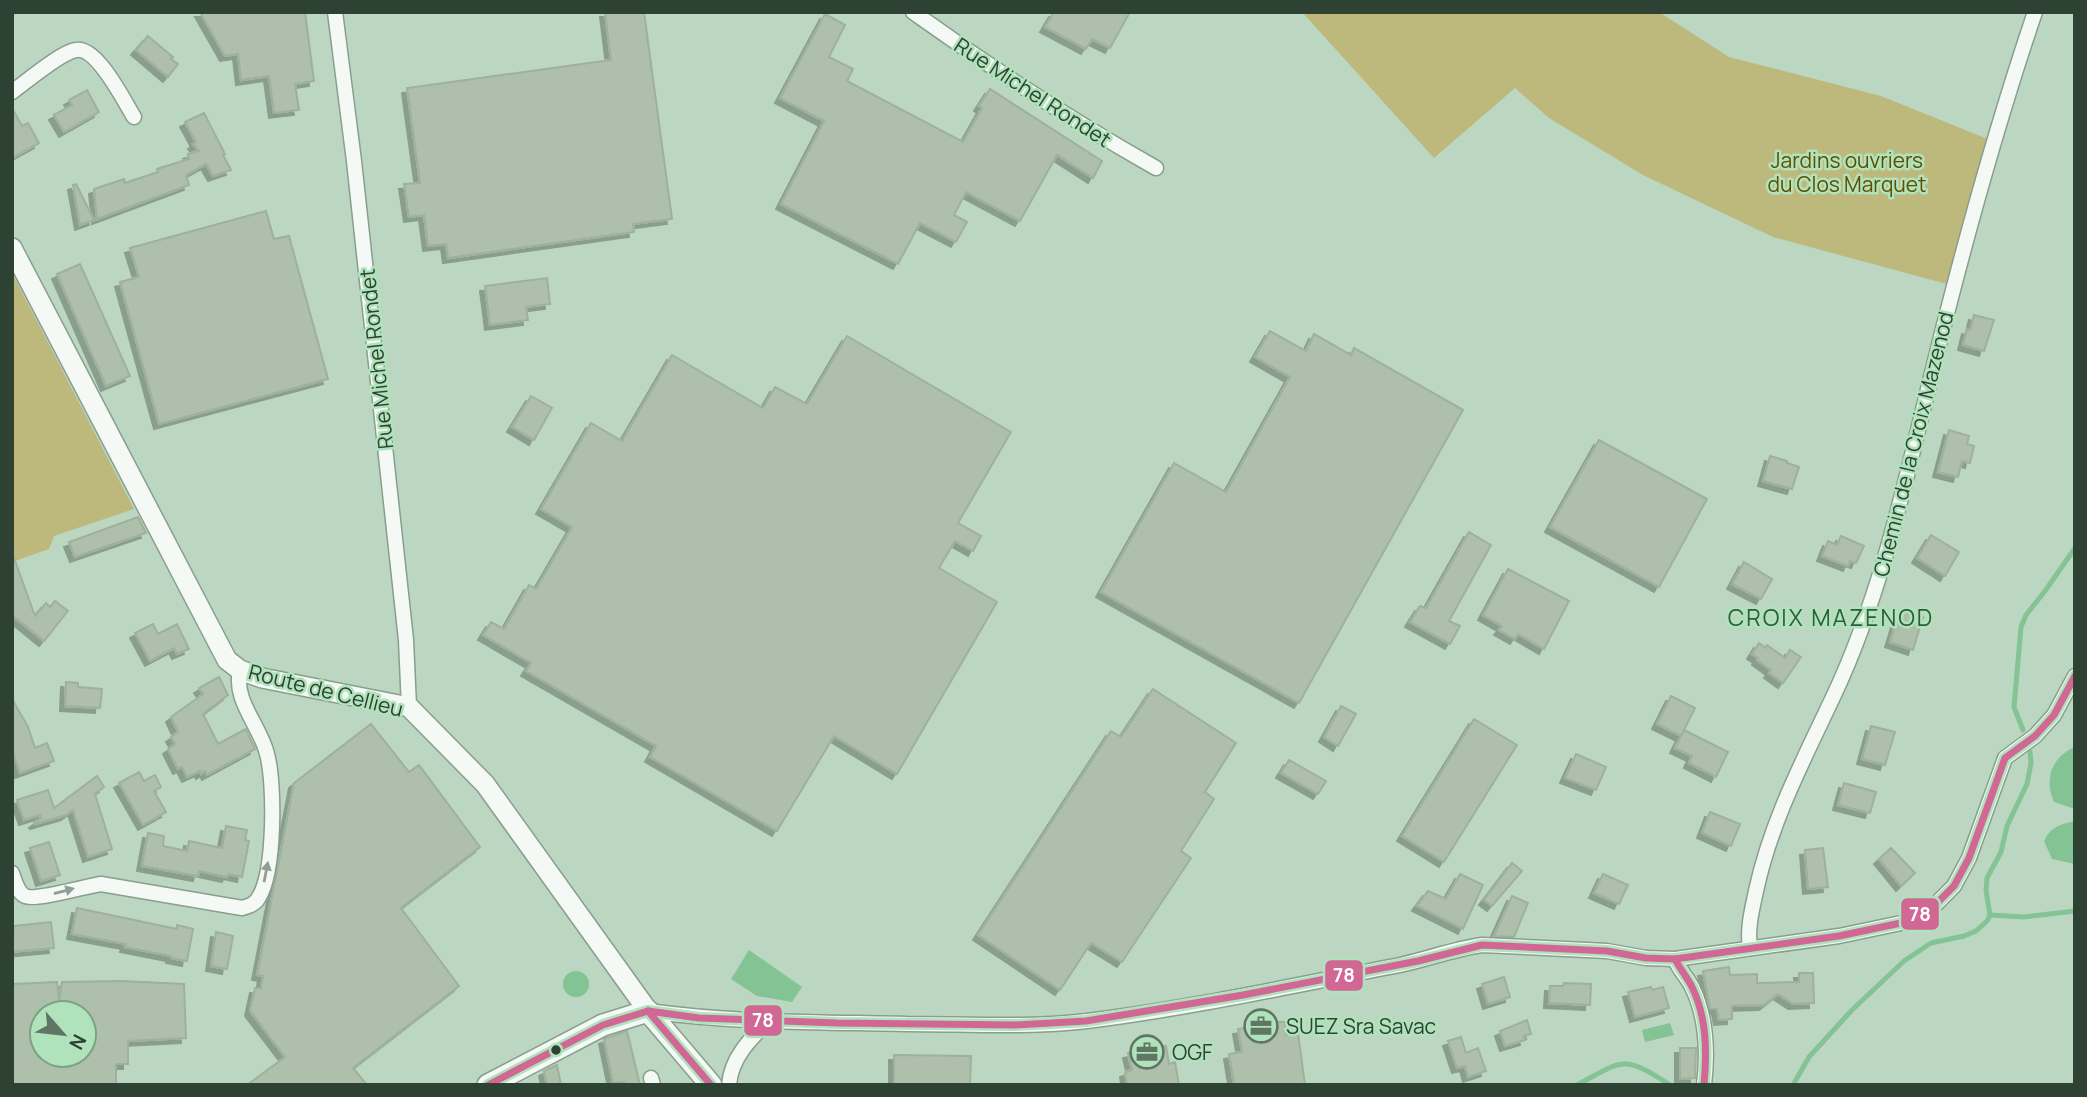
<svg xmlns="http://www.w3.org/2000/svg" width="2087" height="1097" viewBox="0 0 2087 1097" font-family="Manrope,sans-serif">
  <defs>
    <filter id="shadow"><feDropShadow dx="-5" dy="5" stdDeviation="0" flood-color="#0004"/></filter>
  </defs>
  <rect width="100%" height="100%" fill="#bcd7c1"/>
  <g fill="#bdb87c">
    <polygon points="1302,12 1659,12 1729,57 1881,96 1995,142 1954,286 1773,237 1643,175 1549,118 1515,88 1434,158"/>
    <polygon points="12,273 134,509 54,536 49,549 12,562"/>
  </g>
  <g fill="#83c394">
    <path d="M2075,747V808H2072L2054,802C2044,780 2051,757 2075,747Z"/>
    <path d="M2075,821V864L2052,859L2044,841C2050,827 2061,824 2075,821Z"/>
    <polygon points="749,950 802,987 792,1002 757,996 731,979"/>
    <circle cx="576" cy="984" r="13"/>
    <polygon points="1670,1023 1674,1035 1645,1042 1642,1030"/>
  </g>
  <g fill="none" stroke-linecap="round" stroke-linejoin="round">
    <g stroke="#83c394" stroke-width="5">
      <polyline points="2023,730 2014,707 2021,627 2026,615 2045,591 2075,548"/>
      <polyline points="1990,915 2024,917 2075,911"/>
      <path d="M1577,1085C1624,1060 1622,1054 1670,1085"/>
      <polyline points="1793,1085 1809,1057 1852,1010 1904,961 1931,943 1964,936 1976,931 1987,921 1990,915 1986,891 1987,878 2001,852 2007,826 2027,784 2031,763 2030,752"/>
    </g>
  </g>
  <g fill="#aebfac" stroke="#9fb09d" stroke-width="2" fill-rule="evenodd" filter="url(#shadow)">
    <polygon points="200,12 305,12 314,81 295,84 299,110 274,113 269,76 241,80 238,54 225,56"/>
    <polygon points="605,12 644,12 672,219 633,224 634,232 448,258 446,244 428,246 424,215 409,217 404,184 420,183 407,88 611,60"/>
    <polygon points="1054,12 1130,12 1110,48 1092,39 1086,49 1045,27"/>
    <polygon points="825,14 845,25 829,57 853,69 847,81 963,142 982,108 979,106 990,89 1102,161 1093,178 1057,155 1020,221 966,192 954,215 967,222 956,242 920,223 898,264 781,204 824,121 780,98"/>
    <polygon points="148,36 173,57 171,59 178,64 168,77 136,50"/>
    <polygon points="87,90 99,112 64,132 54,115 72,105 69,100"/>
    <polygon points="12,108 22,126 28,123 39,143 12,158"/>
    <polygon points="204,113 225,154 223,155 231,170 213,176 206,164 186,175 189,185 97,219 94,189 124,179 125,183 158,172 157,169 189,159 188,154 199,151 193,144 196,142 185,122"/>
    <polygon points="76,184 94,220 80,225 73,185"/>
    <polygon points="266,211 274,239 289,236 328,379 159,424 120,282 139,277 130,248"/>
    <polygon points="80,264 130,376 106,386 57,274"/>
    <polygon points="547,278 550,304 526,307 528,320 490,325 485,286"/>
    <polygon points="1974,315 1994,320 1984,351 1963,345 1967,329 1970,330"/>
    <polygon points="1270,331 1306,351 1314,334 1351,355 1354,348 1463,410 1299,703 1101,592 1174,463 1226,492 1290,377 1255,357"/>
    <polygon points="847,336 1011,432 958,523 981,536 973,551 955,541 939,568 997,602 897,774 834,736 777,831 650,757 656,746 526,671 531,663 483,635 491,622 504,629 529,585 536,589 572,527 541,509 591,423 622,441 672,355 763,408 775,387 807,404"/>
    <polygon points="531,396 552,408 534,440 512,427"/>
    <polygon points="1949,430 1969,436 1967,444 1974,446 1970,463 1962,461 1958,477 1938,472"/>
    <polygon points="1599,440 1707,499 1659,587 1550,527"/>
    <polygon points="1770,456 1787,461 1787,463 1799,467 1792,489 1763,481"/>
    <polygon points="138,517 146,533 75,557 69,542"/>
    <polygon points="1469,532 1491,545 1449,621 1460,626 1450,644 1410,622 1420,606 1426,608"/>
    <polygon points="1931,535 1959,552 1945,576 1917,558"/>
    <polygon points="1841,536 1864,546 1856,563 1850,561 1848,566 1822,556 1828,541 1837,545"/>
    <polygon points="12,558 14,558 35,616 46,603 50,607 55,601 68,611 44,641 12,615"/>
    <polygon points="1744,562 1772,579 1761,599 1732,584"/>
    <polygon points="1508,569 1569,601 1544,649 1518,634 1515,639 1499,630 1502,626 1483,615"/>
    <polygon points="1900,610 1923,617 1913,650 1890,642"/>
    <polygon points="153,624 158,634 177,624 189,649 177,654 174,648 150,661 135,633"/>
    <polygon points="1759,643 1766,648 1767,645 1785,658 1790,650 1801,657 1783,683 1769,673 1771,670 1757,660 1758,658 1752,654"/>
    <polygon points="219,677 228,695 203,714 218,744 246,729 255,749 207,775 205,771 201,774 200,771 187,777 182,767 178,769 168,749 175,744 171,737 178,732 171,717 203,694 199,688"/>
    <polygon points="66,682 78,683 78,687 102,689 100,708 65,706"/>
    <polygon points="1153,689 1236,743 1205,792 1214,799 1181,851 1191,858 1122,962 1091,943 1060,990 978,935 1111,731 1121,737"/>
    <polygon points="1671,696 1695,708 1681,736 1657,724"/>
    <polygon points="12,699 28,727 35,748 47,743 54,761 20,773 12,749"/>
    <polygon points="1341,706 1356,714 1338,746 1324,737"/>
    <polygon points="1474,719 1517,745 1444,862 1402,836"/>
    <polygon points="371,724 409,772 419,765 480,847 401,908 459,986 353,1068 367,1085 247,1085 285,1057 250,1011 255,988 261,988 263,976 257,975 294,783"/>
    <polygon points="1871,726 1895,732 1885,765 1862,759"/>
    <polygon points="1684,730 1728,752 1716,777 1689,763 1692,756 1675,748"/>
    <polygon points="1576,754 1606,767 1596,790 1565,778"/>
    <polygon points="1289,760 1326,781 1318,794 1281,773"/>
    <polygon points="139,772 144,781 155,775 161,787 154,791 166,812 143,825 119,783"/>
    <polygon points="97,776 104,787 95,794 112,849 88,857 73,810 66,815 35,824 34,823 41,818 40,815 24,820 17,800 48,790 54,808"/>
    <polygon points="1844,783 1876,792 1870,813 1838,805"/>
    <polygon points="1710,812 1740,824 1731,846 1702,833"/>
    <polygon points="226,826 247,830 245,840 249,841 242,877 228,874 227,877 199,871 198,876 142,866 148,833 164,836 163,846 187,851 189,841 222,848"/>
    <polygon points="49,842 60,875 41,881 30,848"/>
    <polygon points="1823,848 1828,887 1808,889 1805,850"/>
    <polygon points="1891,848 1915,873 1901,886 1879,859"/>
    <polygon points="1512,863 1522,871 1492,906 1484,900"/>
    <polygon points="1460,874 1483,885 1463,929 1417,906 1428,891 1446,899"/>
    <polygon points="1603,874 1628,885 1619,904 1594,893"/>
    <polygon points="1512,896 1528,903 1514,937 1494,936"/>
    <polygon points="77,908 177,929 177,925 193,929 187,961 171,958 171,956 125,947 126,944 72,934"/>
    <polygon points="51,922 54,948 12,952 14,926"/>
    <polygon points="216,932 233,936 227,969 211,966"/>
    <polygon points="1729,967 1730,975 1757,974 1757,983 1799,982 1799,973 1813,973 1814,1003 1793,1004 1778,994 1764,1005 1732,1006 1732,1019 1719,1020 1717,1009 1710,1009 1703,971"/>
    <polygon points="1504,977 1510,997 1488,1004 1482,984"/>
    <path d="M122,981L184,984L186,1038L128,1041V1064H116V1085H12V984L57,982L59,1001L62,982ZM42,1013H84V1055H42Z"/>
    <polygon points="1564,983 1591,984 1590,1005 1549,1003 1550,986 1563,986"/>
    <polygon points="1651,987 1652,990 1663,987 1669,1008 1635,1017 1628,992"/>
    <polygon points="1527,1020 1531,1034 1524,1036 1525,1040 1505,1046 1500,1031"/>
    <polygon points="1259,1022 1285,1022 1286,1035 1298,1033 1305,1085 1234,1085 1229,1054 1242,1052 1238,1029 1251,1027"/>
    <polygon points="627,1031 640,1085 625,1085 624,1082 613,1083 604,1039"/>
    <polygon points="1461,1037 1466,1053 1478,1048 1486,1071 1468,1077 1465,1066 1457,1068 1448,1041"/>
    <polygon points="1166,1046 1169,1064 1175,1062 1179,1085 1127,1085 1125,1072 1132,1070 1128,1053"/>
    <polygon points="1680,1048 1696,1048 1695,1078 1680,1079"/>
    <polygon points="894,1055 971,1056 970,1085 894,1085"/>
    <polygon points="557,1065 561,1085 547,1085 544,1071"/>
  </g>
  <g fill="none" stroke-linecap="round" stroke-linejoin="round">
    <defs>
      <g id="minor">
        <polyline points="335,12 354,161 406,640 409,707"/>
        <path d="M913,12C991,68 1073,121 1156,168"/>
        <path d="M12,92C26,82 61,52 76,50C97,46 124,101 134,117"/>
        <path d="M12,873C15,881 17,892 25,896C34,901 87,886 101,884L242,908C249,906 256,904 259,897C275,871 275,783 267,754C260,725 233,701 240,670"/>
        <path d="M1750,948C1747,928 1752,910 1756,891C1771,821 1804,759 1834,695C1882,593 1905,482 1932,373C1962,251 1995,130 2035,12"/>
        <path d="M1675,959C1679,970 1687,977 1692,987C1707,1018 1708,1052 1704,1085"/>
        <path d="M648,1011C734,1023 821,1022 907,1024C967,1024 1028,1028 1087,1021C1192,1008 1296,985 1400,965C1428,959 1454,949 1482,945L1607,951L1646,958L1675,959L1839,936L1901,923L1931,909L1954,886L1969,858L2005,758L2035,736L2054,715L2075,676"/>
        <polyline points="651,1078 653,1085"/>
        <path d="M729,1085C731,1058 751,1037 771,1020"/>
      </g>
      <polyline id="tertiary" points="12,248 227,660 240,670 262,678 409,707 485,784 648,1011"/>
      <polyline id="secondary" points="488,1085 603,1025 648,1011 711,1085"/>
    </defs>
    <use href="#minor" stroke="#899e8e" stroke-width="17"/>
    <use href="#tertiary" stroke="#899e8e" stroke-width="22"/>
    <use href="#secondary" stroke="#899e8e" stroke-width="24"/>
    <use href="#minor" stroke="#f5f9f6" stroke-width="14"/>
    <use href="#tertiary" stroke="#f5f9f6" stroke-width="19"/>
    <use href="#secondary" stroke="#f5f9f6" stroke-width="21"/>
    <defs>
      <g id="bus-1">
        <path d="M1675,959C1680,969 1687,977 1692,987C1707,1018 1707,1052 1704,1085"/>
        <polyline points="648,1011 711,1085"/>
        <polyline points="488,1085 603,1025 648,1011 699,1018 837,1023 1015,1025 1086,1021 1243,995 1418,961 1482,945 1607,951 1646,958 1675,959 1839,936 1901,923 1931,909 1954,886 1969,858 2005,758 2035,736 2054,715 2075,676"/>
      </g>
    </defs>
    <use href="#bus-1" stroke="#b0e3bb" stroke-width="12"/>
    <use href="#bus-1" stroke="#d06795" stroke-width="7"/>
  </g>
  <defs><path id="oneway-solid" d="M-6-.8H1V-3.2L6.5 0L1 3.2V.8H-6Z" transform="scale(1.75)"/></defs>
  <g fill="#919e94">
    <use href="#oneway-solid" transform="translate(266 872) rotate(-79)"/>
    <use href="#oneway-solid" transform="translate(64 891) rotate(-15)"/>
  </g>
  <defs>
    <symbol id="office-ring" viewBox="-11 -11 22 22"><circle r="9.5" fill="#b0e3bb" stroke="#5f7664" stroke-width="1.5"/><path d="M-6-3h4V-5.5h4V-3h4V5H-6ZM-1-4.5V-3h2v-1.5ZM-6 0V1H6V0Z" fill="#5f7664"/></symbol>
  </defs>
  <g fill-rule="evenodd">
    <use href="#office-ring" x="1242" y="1007" width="38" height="38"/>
    <use href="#office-ring" x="1128" y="1033" width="38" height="38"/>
  </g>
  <circle fill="#2d4232" stroke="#b0e3bb" stroke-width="2.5" cx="556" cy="1050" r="6"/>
  <g text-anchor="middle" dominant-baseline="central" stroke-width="5" stroke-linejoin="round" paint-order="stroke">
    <g font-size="21" fill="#2d4232" stroke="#b0e3bb">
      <text transform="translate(1033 92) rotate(33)">Rue Michel Rondet</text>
      <text transform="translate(376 359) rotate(-96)">Rue Michel Rondet</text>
      <text transform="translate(1913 444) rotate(-76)">Chemin de la Croix Mazenod</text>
      <text transform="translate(326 690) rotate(14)">Route de Cellieu</text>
    </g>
    <g font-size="21" fill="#614d00" stroke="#b0e3bb">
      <text x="1847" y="160">Jardins ouvriers<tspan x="1847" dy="24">du Clos Marquet</tspan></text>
    </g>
    <g font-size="21" fill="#2d4232" stroke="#b0e3bb" text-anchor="start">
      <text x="1286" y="1026">SUEZ Sra Savac</text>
      <text x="1172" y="1052">OGF</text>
    </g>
    <g font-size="23" letter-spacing="2" fill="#2d5d3b" stroke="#b0e3bb">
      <text x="1831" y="617">CROIX MAZENOD</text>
    </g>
  </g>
  <g stroke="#b0e3bb" stroke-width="2.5">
    <rect x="1900" y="897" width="40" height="34" rx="7" fill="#d06795"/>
    <rect x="1324" y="959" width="40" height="33" rx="7" fill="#d06795"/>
    <rect x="743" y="1004" width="40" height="33" rx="7" fill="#d06795"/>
  </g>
  <g font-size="19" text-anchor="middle" font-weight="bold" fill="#fff">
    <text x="1920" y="921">78</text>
    <text x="1344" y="982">78</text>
    <text x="763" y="1027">78</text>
  </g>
  <rect width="2087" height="1097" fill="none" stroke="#2d4232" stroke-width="28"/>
  <g transform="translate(63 1034) rotate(118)"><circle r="33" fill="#b0e3bb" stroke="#7ca384" stroke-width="2"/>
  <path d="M0-5L12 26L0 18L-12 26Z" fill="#5f7664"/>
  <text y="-10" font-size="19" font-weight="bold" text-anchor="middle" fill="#2d4232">N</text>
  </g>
</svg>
